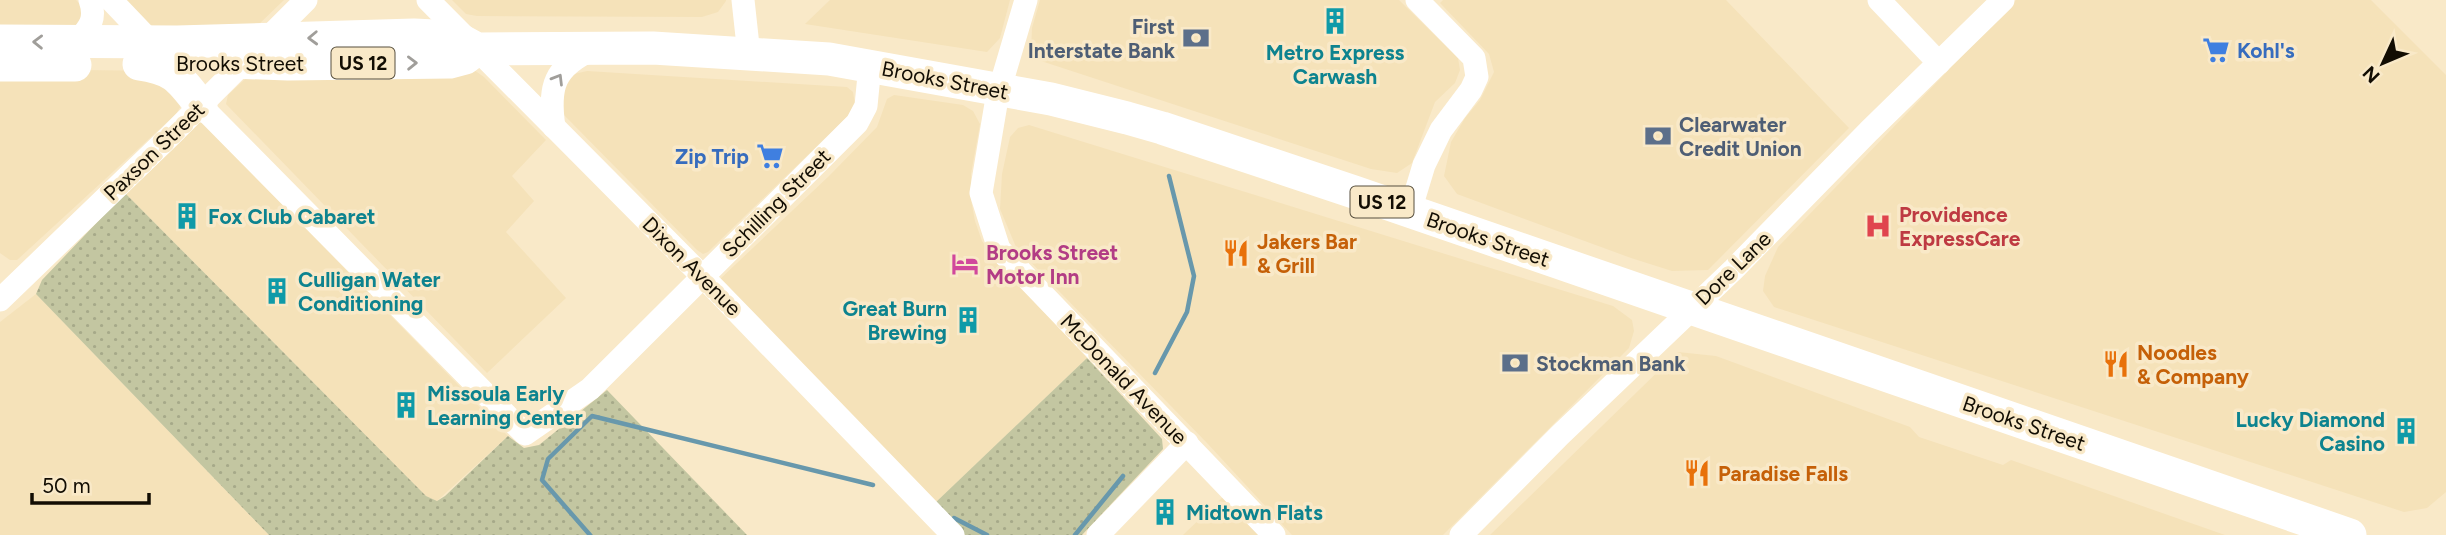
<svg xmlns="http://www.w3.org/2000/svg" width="2446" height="535" viewBox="0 0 2446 535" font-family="Figtree,sans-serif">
  <defs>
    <pattern id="grass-dots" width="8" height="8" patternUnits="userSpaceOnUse" patternTransform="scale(1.75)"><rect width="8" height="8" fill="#c3c6a1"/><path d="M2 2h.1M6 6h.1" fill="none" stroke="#a6a989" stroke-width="1.8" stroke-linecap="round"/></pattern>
  </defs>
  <rect width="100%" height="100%" fill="#f9e9c8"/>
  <g fill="#f5e2b9">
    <polygon points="0,0 76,0 83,7 84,16 72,30 0,30"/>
    <polygon points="119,0 284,0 257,26 152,34"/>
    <polygon points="452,0 726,0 726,1 718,12 702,17 477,16 466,14"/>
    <polygon points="830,0 1010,0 1000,38 987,52 805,24"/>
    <polygon points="1040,0 1399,0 1458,58 1460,70 1455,83 1435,102 1412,163 1397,173 1371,169 1038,60 1031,49 1032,28"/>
    <polygon points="1443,0 1726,0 1849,128 1708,270 1672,271 1631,258 1457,194 1444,176 1451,142 1465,118 1480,100 1494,72 1489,54 1440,3"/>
    <polygon points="2016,0 2371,0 2446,75 2446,492 2427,508 2404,512 1774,307 1763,291 1765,276 1778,247"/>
    <polygon points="0,69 165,71 185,99 176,114 17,260 10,260 0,253"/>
    <polygon points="256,69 474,70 484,77 546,140 512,176 534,201 506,232 566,298 487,373 226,104 228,95"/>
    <polygon points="587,71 847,87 853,92 855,104 848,116 708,252 703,254 697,250 563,114 559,83 565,76"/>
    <polygon points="894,95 963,105 973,111 980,124 971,174 971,200 975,221 982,241 997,262 1087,358 935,503 719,280 829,176 877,127 887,99"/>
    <polygon points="201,121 508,436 437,501 426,496 125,193"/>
    <polygon points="1029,125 1613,306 1632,320 1634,331 1629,348 1443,535 1292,535 1207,443 1016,247 1000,209 1002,174 1010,137 1018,128"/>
    <polygon points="36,294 269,535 0,535 0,322"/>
    <polygon points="1678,352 1716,356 1910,427 1919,437 2003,465 2011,460 2225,535 1490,535"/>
    <polygon points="1223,497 1259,535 1183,535"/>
  </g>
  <g fill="url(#grass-dots)">
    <polygon points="125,193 426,496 437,501 445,496 508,436 524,448 539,445 607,390 747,535 269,535 36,294 42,280"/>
    <polygon points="1087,358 1162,439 1163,449 1082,535 965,535 935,503"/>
  </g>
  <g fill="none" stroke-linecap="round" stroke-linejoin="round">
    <g stroke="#6898ac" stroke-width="4.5">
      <polyline points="1155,373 1187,312 1194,276 1169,176"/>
      <polyline points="954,518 987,535"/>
      <polyline points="590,535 542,480 548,459 592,416 873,485"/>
      <polyline points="1075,535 1123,476"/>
    </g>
    <g stroke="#fff" stroke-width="23">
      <polyline points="111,0 151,42"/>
      <polyline points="428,0 717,291 953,535"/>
      <polyline points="743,0 749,55"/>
      <polyline points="1026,0 997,98 981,193 999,249 1274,535"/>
      <polyline points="1879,0 1939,63"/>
      <path d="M76,43C89,28 97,20 90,0"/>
      <polyline points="201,106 525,434 590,389 857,123 866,106 870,65"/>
      <path d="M554,127C548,87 554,67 593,49"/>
      <polyline points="1410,211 1424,165 1441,130 1471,90 1477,77 1474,58 1417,0"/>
      <polyline points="0,300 170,136 306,0"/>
      <polyline points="1098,535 1187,443"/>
      <polyline points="1461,535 1560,435 1734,269 1869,131 2003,0"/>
    </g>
    <g stroke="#fff" stroke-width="33">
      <polyline points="0,41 177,42 414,35 455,37 477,49 653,48 829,59 1051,99 1127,118 1162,128 1354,192 2350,535"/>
      <polyline points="231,62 288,64 450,62 465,58 477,49"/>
      <path d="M139,64C175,69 180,79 201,106"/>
      <polyline points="0,65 75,65"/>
    </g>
  </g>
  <defs><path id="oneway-chevron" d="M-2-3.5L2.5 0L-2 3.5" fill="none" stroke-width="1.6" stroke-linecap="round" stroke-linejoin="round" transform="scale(1.75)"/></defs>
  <g stroke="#a09e9a">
    <use href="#oneway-chevron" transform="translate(313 38) rotate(178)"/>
    <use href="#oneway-chevron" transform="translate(38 42) rotate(-179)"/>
    <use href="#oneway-chevron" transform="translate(412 63) rotate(-1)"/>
    <use href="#oneway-chevron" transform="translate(558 79) rotate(-59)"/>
  </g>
  <defs>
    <symbol id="building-bare" viewBox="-9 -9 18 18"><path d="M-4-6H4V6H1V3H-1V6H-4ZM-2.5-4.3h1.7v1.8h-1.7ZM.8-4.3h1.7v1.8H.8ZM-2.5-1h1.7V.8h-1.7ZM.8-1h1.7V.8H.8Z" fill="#0f9aa8" stroke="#f9e9c8" stroke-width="2.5" paint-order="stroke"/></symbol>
    <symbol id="bank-bare" viewBox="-9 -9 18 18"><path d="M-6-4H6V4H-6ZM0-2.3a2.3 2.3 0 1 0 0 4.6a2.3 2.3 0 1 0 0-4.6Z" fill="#5c6f8a" stroke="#f9e9c8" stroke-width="2.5" paint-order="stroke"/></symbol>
    <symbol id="supermarket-bare" viewBox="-9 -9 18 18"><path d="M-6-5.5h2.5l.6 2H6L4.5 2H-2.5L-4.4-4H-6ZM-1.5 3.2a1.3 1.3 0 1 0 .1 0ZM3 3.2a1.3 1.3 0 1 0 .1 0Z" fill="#3f7fe0" stroke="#f9e9c8" stroke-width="2.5" paint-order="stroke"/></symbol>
    <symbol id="hospital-bare" viewBox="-9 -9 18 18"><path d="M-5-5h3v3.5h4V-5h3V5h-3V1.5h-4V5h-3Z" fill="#e0444e" stroke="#f9e9c8" stroke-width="2.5" paint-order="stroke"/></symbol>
    <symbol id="restaurant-bare" viewBox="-9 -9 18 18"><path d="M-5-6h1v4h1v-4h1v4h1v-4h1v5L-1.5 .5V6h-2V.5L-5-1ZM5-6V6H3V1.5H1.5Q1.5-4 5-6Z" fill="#e8710a" stroke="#f9e9c8" stroke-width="2.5" paint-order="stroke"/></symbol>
    <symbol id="hotel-bare" viewBox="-9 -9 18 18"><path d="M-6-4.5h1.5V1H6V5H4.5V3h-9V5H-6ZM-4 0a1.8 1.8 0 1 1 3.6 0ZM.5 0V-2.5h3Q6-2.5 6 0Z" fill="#d1479c" stroke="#f9e9c8" stroke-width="2.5" paint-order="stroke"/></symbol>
  </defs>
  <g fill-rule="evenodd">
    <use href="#building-bare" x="1316" y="2" width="38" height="38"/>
    <use href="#bank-bare" x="1177" y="19" width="38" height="38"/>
    <use href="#supermarket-bare" x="2197" y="31" width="38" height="38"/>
    <use href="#bank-bare" x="1639" y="117" width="38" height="38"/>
    <use href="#supermarket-bare" x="751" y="137" width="38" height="38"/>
    <use href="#building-bare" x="168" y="197" width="38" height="38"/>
    <use href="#hospital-bare" x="1859" y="207" width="38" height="38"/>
    <use href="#restaurant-bare" x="1217" y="234" width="38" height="38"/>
    <use href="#hotel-bare" x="946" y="245" width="38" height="38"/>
    <use href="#building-bare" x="258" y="272" width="38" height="38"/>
    <use href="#building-bare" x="949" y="301" width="38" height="38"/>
    <use href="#bank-bare" x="1496" y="344" width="38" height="38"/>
    <use href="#restaurant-bare" x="2097" y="345" width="38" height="38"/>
    <use href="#building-bare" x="387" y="386" width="38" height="38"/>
    <use href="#building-bare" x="2387" y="412" width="38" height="38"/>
    <use href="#restaurant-bare" x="1678" y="454" width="38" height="38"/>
    <use href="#building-bare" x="1146" y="493" width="38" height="38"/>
  </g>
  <g text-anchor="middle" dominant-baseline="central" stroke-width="7" stroke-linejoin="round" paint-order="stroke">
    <g fill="#f9e9c8" stroke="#574f3e" stroke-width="2">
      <rect x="331.5" y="47.5" width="63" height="31" rx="5"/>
      <rect x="1350.5" y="186.5" width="63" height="31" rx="5"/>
    </g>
    <g font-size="19" font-weight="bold" fill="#120d03">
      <text x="363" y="63">US 12</text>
      <text x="1382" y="202">US 12</text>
    </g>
    <g font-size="21" font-weight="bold" fill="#4e5e75" stroke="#f9e9c8" text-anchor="start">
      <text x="1175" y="26" text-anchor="end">First<tspan x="1175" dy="24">Interstate Bank</tspan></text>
      <text x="1679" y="124">Clearwater<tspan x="1679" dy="24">Credit Union</tspan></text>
      <text x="1536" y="363">Stockman Bank</text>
    </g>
    <g font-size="21" font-weight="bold" fill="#366cbe" stroke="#f9e9c8" text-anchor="start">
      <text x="2237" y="50">Kohl's</text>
      <text x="749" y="156" text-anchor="end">Zip Trip</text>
    </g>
    <g font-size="21" font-weight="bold" fill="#0d838f" stroke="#f9e9c8" text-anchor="start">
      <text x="1335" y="52" text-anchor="middle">Metro Express<tspan x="1335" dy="24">Carwash</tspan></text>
      <text x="208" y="216">Fox Club Cabaret</text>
      <text x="298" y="279">Culligan Water<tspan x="298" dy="24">Conditioning</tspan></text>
      <text x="947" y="308" text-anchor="end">Great Burn<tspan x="947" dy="24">Brewing</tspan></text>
      <text x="427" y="393">Missoula Early<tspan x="427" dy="24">Learning Center</tspan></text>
      <text x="2385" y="419" text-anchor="end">Lucky Diamond<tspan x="2385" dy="24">Casino</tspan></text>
      <text x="1186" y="512">Midtown Flats</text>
    </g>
    <g font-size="21" fill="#120d03" stroke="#f9e9c8">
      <text x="240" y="63">Brooks Street</text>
      <text transform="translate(945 80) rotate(11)">Brooks Street</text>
      <text transform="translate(154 151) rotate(-44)">Paxson Street</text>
      <text transform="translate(776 203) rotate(-45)">Schilling Street</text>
      <text transform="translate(1488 239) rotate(19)">Brooks Street</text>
      <text transform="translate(692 266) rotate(45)">Dixon Avenue</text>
      <text transform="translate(1733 268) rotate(-44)">Dore Lane</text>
      <text transform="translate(1124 379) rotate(46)">McDonald Avenue</text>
      <text transform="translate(2024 423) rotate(19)">Brooks Street</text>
    </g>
    <g font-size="21" font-weight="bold" fill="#be3a42" stroke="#f9e9c8" text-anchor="start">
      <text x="1899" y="214">Providence<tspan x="1899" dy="24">ExpressCare</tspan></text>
    </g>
    <g font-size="21" font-weight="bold" fill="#c56008" stroke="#f9e9c8" text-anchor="start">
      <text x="1257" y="241">Jakers Bar<tspan x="1257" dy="24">&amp; Grill</tspan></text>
      <text x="2137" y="352">Noodles<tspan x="2137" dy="24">&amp; Company</tspan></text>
      <text x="1718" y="473">Paradise Falls</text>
    </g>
    <g font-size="21" font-weight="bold" fill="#b23c85" stroke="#f9e9c8" text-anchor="start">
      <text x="986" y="252">Brooks Street<tspan x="986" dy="24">Motor Inn</tspan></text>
    </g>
  </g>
  <g transform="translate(2383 63) rotate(226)" stroke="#f9e9c8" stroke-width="5" paint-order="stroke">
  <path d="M0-5L12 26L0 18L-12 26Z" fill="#120d03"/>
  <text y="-10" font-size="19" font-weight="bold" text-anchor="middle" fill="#120d03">N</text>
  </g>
  <path d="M32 493v10h117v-10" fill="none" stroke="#120d03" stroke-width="3.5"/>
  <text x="42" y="493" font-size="21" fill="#120d03" stroke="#f9e9c8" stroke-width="5" paint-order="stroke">50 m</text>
</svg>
